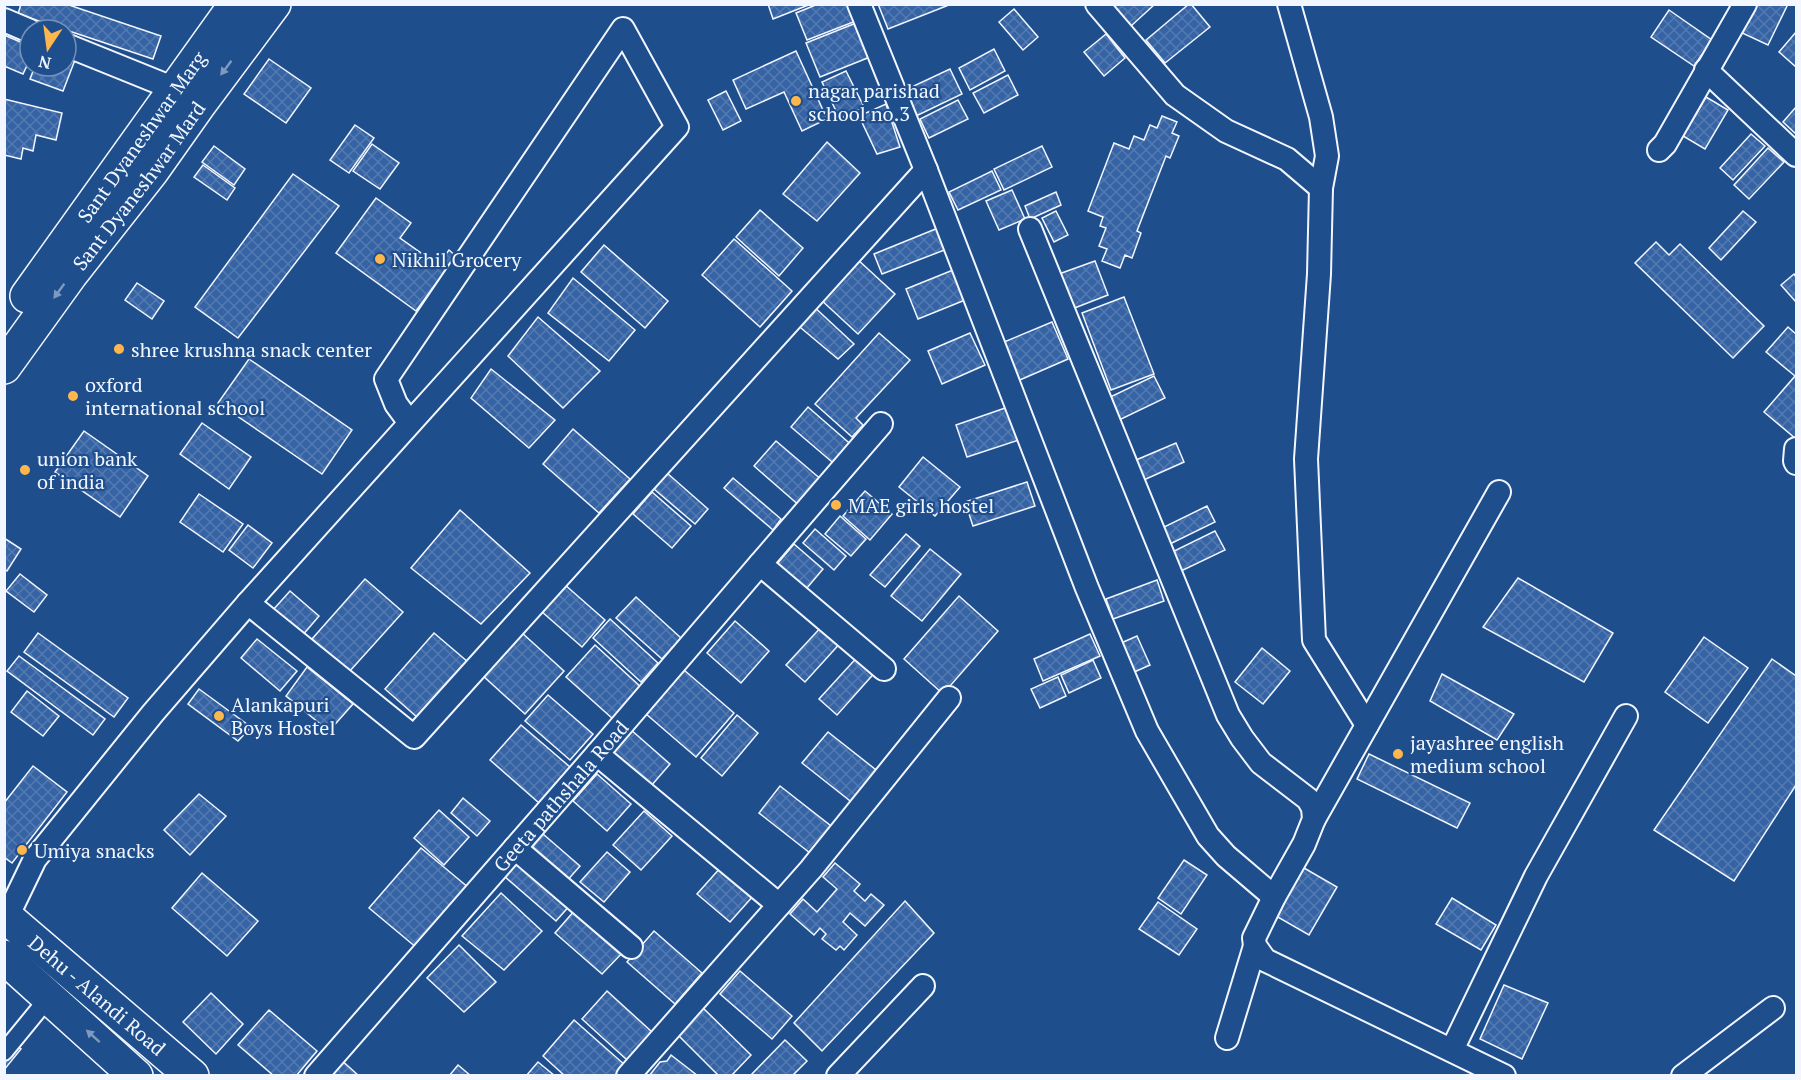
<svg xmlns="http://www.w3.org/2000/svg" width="1801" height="1080" viewBox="0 0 1801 1080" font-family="'PT Serif',serif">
  <defs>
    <pattern id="building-cross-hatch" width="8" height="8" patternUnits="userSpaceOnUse" patternTransform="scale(1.5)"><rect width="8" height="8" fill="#3563a3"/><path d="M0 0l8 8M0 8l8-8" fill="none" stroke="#537ab1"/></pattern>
  </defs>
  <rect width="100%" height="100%" fill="#1f4e8c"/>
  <g fill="url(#building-cross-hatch)" stroke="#f2f6ff" stroke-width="1.5">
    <polygon points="21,4 66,4 161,36 153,59 18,14"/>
    <polygon points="768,4 811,4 773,19"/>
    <polygon points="818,4 855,4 861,19 807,40 796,13"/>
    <polygon points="878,4 948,4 949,5 888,29"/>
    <polygon points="1112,4 1155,4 1131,26"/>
    <polygon points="1189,4 1191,4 1210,27 1165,63 1146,40"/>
    <polygon points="1754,4 1788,4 1768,45 1740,32"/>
    <polygon points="1014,9 1038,37 1023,50 999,22"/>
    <polygon points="1669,10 1712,40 1694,66 1651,37"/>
    <polygon points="861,21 875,55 820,77 806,43"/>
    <polygon points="1796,32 1796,67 1779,52"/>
    <polygon points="1106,34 1125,58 1104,76 1084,52"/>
    <polygon points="4,35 30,46 30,59 23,74 4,66"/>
    <polygon points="994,49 1005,71 970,90 959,68"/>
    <polygon points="796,51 827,119 802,131 784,92 746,109 733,80"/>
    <polygon points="66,57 75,60 63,91 30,79 35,66 66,66"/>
    <polygon points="269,59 311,88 286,123 244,94"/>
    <polygon points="950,69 962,94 916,116 903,91"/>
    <polygon points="846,71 864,107 840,119 822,82"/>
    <polygon points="1008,75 1018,95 984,113 973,93"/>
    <polygon points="726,91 741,121 723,130 708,100"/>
    <polygon points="1706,97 1728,110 1705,149 1683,136"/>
    <polygon points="4,99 62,113 56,140 36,135 33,151 23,148 21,159 4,155"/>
    <polygon points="958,100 968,119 929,138 920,119"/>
    <polygon points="886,104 900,147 877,154 859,116"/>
    <polygon points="1796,107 1796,134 1783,122"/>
    <polygon points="1162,116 1177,122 1172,133 1179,136 1170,158 1166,156 1137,231 1141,233 1132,258 1125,255 1120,268 1102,261 1107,249 1099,246 1106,228 1100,226 1103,217 1088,211 1114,143 1129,149 1134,136 1144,140 1150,125 1157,128"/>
    <polygon points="355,125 374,138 349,173 330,160"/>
    <polygon points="1751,134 1765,146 1733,180 1720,168"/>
    <polygon points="827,142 860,173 817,221 783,194"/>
    <polygon points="372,144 399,163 380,189 353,171"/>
    <polygon points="214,146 245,169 234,185 202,162"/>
    <polygon points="1042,146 1052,167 1004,190 994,169"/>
    <polygon points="1768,148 1784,162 1749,199 1734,185"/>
    <polygon points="203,165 235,188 227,200 194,177"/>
    <polygon points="992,171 1001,190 958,210 949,192"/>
    <polygon points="293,174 339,206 238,338 195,307"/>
    <polygon points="1012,190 1025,219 999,230 986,201"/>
    <polygon points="1056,192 1061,205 1030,219 1025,206"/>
    <polygon points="376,198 411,223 400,238 438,265 449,250 456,256 416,311 336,253"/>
    <polygon points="760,210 803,248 779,276 736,237"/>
    <polygon points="1056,211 1068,235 1054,242 1042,218"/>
    <polygon points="1743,211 1756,222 1721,260 1709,248"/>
    <polygon points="938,228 947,249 882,274 874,254"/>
    <polygon points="734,239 792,291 760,327 702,275"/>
    <polygon points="1656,242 1669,255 1680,244 1764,326 1733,358 1635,263"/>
    <polygon points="604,245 668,301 645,328 581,272"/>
    <polygon points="856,258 895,294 858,334 819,298"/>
    <polygon points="1095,261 1108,295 1072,309 1059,274"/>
    <polygon points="958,268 970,298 918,319 906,289"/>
    <polygon points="1794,274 1796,277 1796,302 1781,285"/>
    <polygon points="573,278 635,330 609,361 548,313"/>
    <polygon points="137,283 164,301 152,319 125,300"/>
    <polygon points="1124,297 1154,374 1111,390 1082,313"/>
    <polygon points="811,304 854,344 838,359 795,323"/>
    <polygon points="538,317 600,371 563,408 508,356"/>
    <polygon points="1052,322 1068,359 1013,383 997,345"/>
    <polygon points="1788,327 1796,334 1796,439 1764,412 1795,376 1766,352"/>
    <polygon points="879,333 910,360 856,418 863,425 852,437 815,404"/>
    <polygon points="970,333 985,365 942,384 928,351"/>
    <polygon points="249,359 352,430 322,474 218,403"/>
    <polygon points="491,369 555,420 529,448 471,398"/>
    <polygon points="1154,376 1165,398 1117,421 1106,399"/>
    <polygon points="1011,406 1022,439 967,457 956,425"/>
    <polygon points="808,407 855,448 838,467 791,427"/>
    <polygon points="202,423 251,457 229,489 180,454"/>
    <polygon points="573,429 630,479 599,513 543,464"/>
    <polygon points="84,431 148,476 120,517 55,472"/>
    <polygon points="776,441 823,481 801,507 754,466"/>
    <polygon points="1176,443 1184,462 1137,483 1129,463"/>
    <polygon points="923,457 960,487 935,516 899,487"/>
    <polygon points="667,473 708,509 695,524 654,489"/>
    <polygon points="733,478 781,519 773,530 724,488"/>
    <polygon points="1027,482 1035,506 973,526 965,502"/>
    <polygon points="865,491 892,514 870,540 843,516"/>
    <polygon points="652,492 691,526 672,548 633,514"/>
    <polygon points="199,494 243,524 223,552 180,522"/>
    <polygon points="1207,506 1215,522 1170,544 1162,528"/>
    <polygon points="460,510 530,573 481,624 411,568"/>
    <polygon points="840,516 866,539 851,556 825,534"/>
    <polygon points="248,525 272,543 253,568 229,550"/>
    <polygon points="815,529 846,556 834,570 803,543"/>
    <polygon points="1215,531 1225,550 1179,572 1170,553"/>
    <polygon points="906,534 920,546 885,587 870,575"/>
    <polygon points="4,538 21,549 7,571 4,569"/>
    <polygon points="794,544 823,569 801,595 772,570"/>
    <polygon points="930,549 961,574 922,621 891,596"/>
    <polygon points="20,574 47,595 34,612 6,591"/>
    <polygon points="1518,578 1613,633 1584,682 1483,627"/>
    <polygon points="365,579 403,612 349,672 312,639"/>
    <polygon points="1157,580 1164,601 1113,619 1106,599"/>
    <polygon points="564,584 605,620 582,647 541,611"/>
    <polygon points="290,591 319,616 302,636 273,610"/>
    <polygon points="959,596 998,631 943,694 904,659"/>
    <polygon points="636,597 681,638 662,659 616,618"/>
    <polygon points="610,619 658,663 641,682 593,638"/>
    <polygon points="735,621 769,651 741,683 707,653"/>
    <polygon points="824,624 843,640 805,682 786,665"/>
    <polygon points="521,632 564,671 525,714 482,675"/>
    <polygon points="38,633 128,698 114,717 24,652"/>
    <polygon points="434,633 468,662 418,718 385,689"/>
    <polygon points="1090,634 1100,656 1043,681 1034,659"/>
    <polygon points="1137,636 1150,665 1132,673 1119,644"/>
    <polygon points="1704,637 1748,668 1708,723 1665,692"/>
    <polygon points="257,639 297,671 280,691 241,658"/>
    <polygon points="595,645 642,688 613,719 566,677"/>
    <polygon points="1262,648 1290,671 1263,704 1235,682"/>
    <polygon points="861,653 878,669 837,715 819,699"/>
    <polygon points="19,656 105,719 93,735 7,671"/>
    <polygon points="1772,659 1796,676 1796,785 1734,881 1654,830"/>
    <polygon points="1093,660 1101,678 1069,693 1061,675"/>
    <polygon points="307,667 353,704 329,731 286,696"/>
    <polygon points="684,670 734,713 696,757 646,714"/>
    <polygon points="1442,674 1514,714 1497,740 1430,701"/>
    <polygon points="1058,677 1066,696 1040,708 1031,689"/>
    <polygon points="199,689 251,727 238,741 188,704"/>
    <polygon points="27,691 59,716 43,736 11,712"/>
    <polygon points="548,695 593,734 570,760 525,721"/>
    <polygon points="737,715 758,733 722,776 701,758"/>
    <polygon points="521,725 570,767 539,803 490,760"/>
    <polygon points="630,729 670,764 651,786 611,751"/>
    <polygon points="828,732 880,773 854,804 802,763"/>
    <polygon points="1369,754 1470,803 1457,828 1357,779"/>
    <polygon points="33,766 67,792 12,863 4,857 4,803"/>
    <polygon points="597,774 631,804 607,831 573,801"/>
    <polygon points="780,786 831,826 810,853 759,813"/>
    <polygon points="199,794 226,816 190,855 164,830"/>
    <polygon points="463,798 490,821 477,836 451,813"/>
    <polygon points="439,810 469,837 444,865 414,838"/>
    <polygon points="644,811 672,836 641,870 613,845"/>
    <polygon points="543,834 580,866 565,883 528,852"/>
    <polygon points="421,848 469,888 417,948 369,908"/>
    <polygon points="607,852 630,872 604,902 580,882"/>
    <polygon points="520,859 572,903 556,921 504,876"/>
    <polygon points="1184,860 1207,875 1181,914 1158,898"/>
    <polygon points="835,863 860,884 854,891 865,901 871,894 884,905 865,926 850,913 843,922 857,935 844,950 840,946 836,950 822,939 826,934 820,928 814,935 790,914 803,899 817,912 837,889 823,877"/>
    <polygon points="721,867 754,895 730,922 697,894"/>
    <polygon points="1304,868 1337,887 1309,935 1276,916"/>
    <polygon points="202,873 258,921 227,956 172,908"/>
    <polygon points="501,893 542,931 504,970 462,936"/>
    <polygon points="1452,898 1496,925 1481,950 1436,924"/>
    <polygon points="905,901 934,933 822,1051 794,1023"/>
    <polygon points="1158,902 1197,929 1179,955 1139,929"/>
    <polygon points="575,910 624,951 602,974 555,933"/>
    <polygon points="654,931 702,973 675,1004 627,962"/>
    <polygon points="459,945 496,982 464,1012 427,978"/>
    <polygon points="740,971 792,1016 772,1039 720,994"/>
    <polygon points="1504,985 1548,1003 1522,1059 1480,1039"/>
    <polygon points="607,991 652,1032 627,1060 582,1019"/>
    <polygon points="211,993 243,1024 216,1054 183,1022"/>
    <polygon points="702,1007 751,1055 731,1076 719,1076 676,1033"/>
    <polygon points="269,1010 317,1051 296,1076 274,1076 238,1045"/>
    <polygon points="574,1020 626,1066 618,1076 565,1076 543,1056"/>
    <polygon points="4,1037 21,1049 4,1070"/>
    <polygon points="785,1040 807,1061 792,1076 750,1076"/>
    <polygon points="671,1055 698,1076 649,1076 660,1062 667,1061"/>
    <polygon points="339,1058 359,1076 324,1076"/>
    <polygon points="538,1062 555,1076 526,1076"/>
    <polygon points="458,1065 471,1076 449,1076"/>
  </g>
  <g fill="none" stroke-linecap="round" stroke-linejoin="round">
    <defs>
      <polyline id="pedestrian" points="4,1052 49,997"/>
      <g id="minor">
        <polyline points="859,4 926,170 1087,588 1147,731 1208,836 1226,856 1274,897"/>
        <polyline points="1097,4 1175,95 1226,131 1287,159 1321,188"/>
        <polyline points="1289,4 1321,117 1327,156 1321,188 1319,274 1306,459 1314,640 1367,725"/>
        <polyline points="4,20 30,31"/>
        <polyline points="66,45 175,89 185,96"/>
        <polyline points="1706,70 1796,155"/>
        <polyline points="1659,150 1665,144 1745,4"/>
        <polyline points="1030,229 1228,715 1242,738 1261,763 1308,799 1313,808 1314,819 1304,844 1274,897 1254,938 1255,946 1265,960 1504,1076"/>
        <polyline points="1796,449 1795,461 1796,463"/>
        <polyline points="760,564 881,424"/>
        <polyline points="248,603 414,737 926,170"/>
        <polyline points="597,754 779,905"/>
        <polyline points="1314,819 1499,492"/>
        <polyline points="515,848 631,947"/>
        <polyline points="7,917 35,859 153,713 248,603 677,127 623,29 386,379 396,404 410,423"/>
        <polyline points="1227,1038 1255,946"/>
        <polyline points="1452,1050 1536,876 1626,716"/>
        <path id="s1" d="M316,1076L597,754L760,564L884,669"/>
        <polyline points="628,1076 811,869 949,698"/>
        <polyline points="838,1076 923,986"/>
        <polyline points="1683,1076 1773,1008"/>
      </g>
      <g id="primary">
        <path id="s2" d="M27,296L236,4"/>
        <path id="s3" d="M4,367L71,274L152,171L198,106L274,4"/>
        <path id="s4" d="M4,915L192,1076"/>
        <polyline points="4,957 136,1076"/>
      </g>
    </defs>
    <use href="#pedestrian" stroke="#f2f6ff" stroke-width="20"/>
    <use href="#minor" stroke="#f2f6ff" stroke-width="26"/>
    <use href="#primary" stroke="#f2f6ff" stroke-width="36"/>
    <use href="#pedestrian" stroke="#1f4e8c" stroke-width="16"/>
    <use href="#minor" stroke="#1f4e8c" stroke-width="22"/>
    <use href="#primary" stroke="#1f4e8c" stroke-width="33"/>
  </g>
  <defs><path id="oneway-solid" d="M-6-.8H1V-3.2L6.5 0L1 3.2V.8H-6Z" transform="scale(1.5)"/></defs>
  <g fill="#7e9ac0">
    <use href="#oneway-solid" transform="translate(226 68) rotate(127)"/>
    <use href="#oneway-solid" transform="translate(59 291) rotate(126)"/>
    <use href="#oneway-solid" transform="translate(93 1036) rotate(-138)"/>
  </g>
  <g fill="#ffb74d" stroke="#1f4e8c" stroke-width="2">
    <circle cx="796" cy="101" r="6"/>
    <circle cx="380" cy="259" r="6"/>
    <circle cx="119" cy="349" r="6"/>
    <circle cx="73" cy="396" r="6"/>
    <circle cx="25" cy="470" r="6"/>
    <circle cx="836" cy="505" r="6"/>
    <circle cx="219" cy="716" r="6"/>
    <circle cx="1398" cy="754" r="6"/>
    <circle cx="22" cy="850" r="6"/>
  </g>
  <g text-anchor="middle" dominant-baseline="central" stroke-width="4.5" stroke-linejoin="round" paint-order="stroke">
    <g font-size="20" fill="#f2f6ff" stroke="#1f4e8c" text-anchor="start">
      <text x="808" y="90">nagar parishad<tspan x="808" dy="23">school no.3</tspan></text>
      <text x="392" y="259">Nikhil Grocery</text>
      <text x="131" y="349">shree krushna snack center</text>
      <text x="85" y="384">oxford<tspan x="85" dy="23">international school</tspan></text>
      <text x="37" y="458">union bank<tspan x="37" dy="23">of india</tspan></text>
      <text x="848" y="505">MAE girls hostel</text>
      <text x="231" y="704">Alankapuri<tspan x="231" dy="23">Boys Hostel</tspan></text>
      <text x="1410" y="742">jayashree english<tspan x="1410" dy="23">medium school</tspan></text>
      <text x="34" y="850">Umiya snacks</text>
    </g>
    <g font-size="20" fill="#f2f6ff" stroke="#1f4e8c">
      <text stroke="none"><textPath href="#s2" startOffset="196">Sant Dyaneshwar Marg</textPath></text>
      <text stroke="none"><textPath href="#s3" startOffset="226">Sant Dyaneshwar Mard</textPath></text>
      <text stroke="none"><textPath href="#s1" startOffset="372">Geeta pathshala Road</textPath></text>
      <text stroke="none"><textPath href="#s4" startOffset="123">Dehu - Alandi Road</textPath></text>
    </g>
  </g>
  <rect width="1801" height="1080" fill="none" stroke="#f2f6ff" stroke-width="12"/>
  <g transform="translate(48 48) rotate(193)"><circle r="28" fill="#1f4e8c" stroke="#7391ba" stroke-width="1.5"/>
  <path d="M0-4.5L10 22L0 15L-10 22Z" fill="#ffb74d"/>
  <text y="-9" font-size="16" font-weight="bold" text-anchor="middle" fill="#f2f6ff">N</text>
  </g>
</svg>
